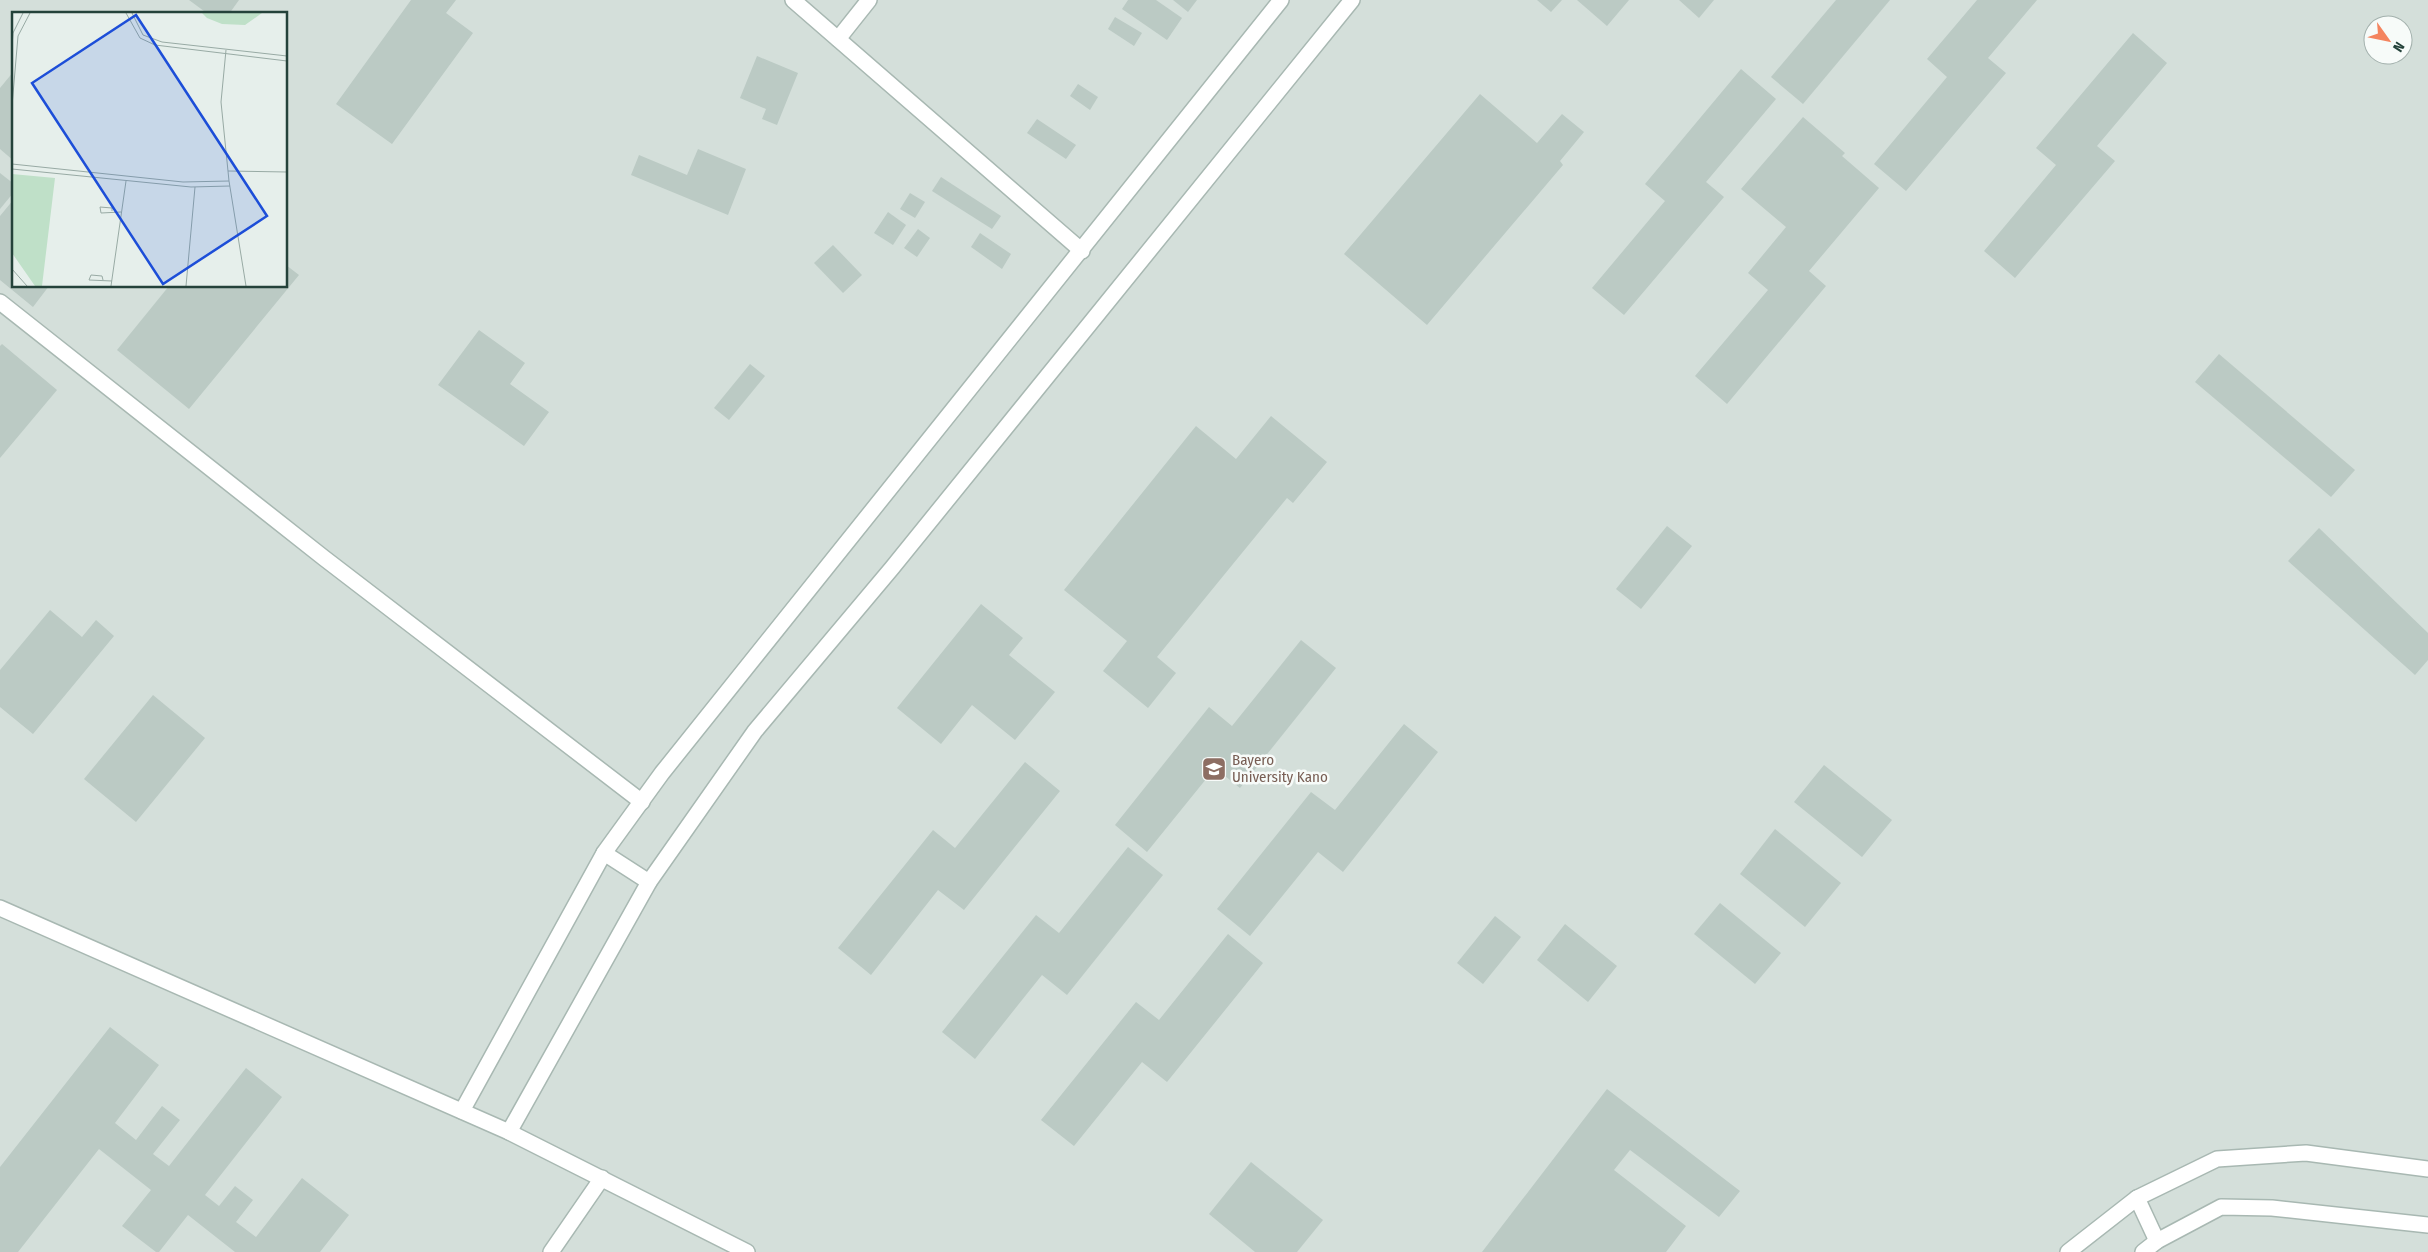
<svg xmlns="http://www.w3.org/2000/svg" width="2428" height="1252" viewBox="0 0 2428 1252" font-family="'Fira Sans Condensed',sans-serif">
  <rect width="100%" height="100%" fill="#e6efeb"/>
  <path fill="#d4dfda" fill-rule="evenodd" d="M0,0H2428V1252H0ZM14,14H286V286H14ZM2373,25H2403V55H2373Z"/>
  <g fill="#bbcac4">
    <polygon points="189,0 239,0 229,14 208,14"/>
    <polygon points="411,0 456,0 446,13 473,33 392,144 336,104"/>
    <polygon points="1128,0 1156,0 1182,18 1167,40 1122,9"/>
    <polygon points="1173,0 1197,0 1188,12"/>
    <polygon points="1537,0 1562,0 1551,12"/>
    <polygon points="1577,0 1629,0 1607,26"/>
    <polygon points="1679,0 1714,0 1699,18"/>
    <polygon points="1836,0 1890,0 1803,104 1771,77"/>
    <polygon points="1977,0 2037,0 1988,58 2006,73 1906,191 1874,164 1947,77 1927,59"/>
    <polygon points="1115,17 1142,33 1134,46 1108,29"/>
    <polygon points="2133,33 2167,63 2097,146 2115,161 2015,278 1984,251 2056,165 2036,148"/>
    <polygon points="757,56 798,73 777,125 762,119 766,109 740,98"/>
    <polygon points="1741,69 1776,99 1706,182 1724,197 1624,315 1592,288 1665,201 1645,184"/>
    <polygon points="14,71 14,161 0,149 0,88"/>
    <polygon points="1078,84 1098,97 1090,110 1070,96"/>
    <polygon points="1480,94 1537,143 1562,114 1584,132 1560,161 1563,165 1427,325 1344,254"/>
    <polygon points="1803,117 1845,153 1842,156 1879,188 1809,271 1826,286 1727,404 1695,376 1768,290 1748,273 1786,227 1741,189"/>
    <polygon points="1037,119 1076,145 1066,159 1027,133"/>
    <polygon points="698,149 746,169 728,215 631,175 639,155 687,175"/>
    <polygon points="0,173 14,184 14,192 0,209"/>
    <polygon points="941,177 1001,216 992,229 932,191"/>
    <polygon points="910,193 925,202 915,218 900,209"/>
    <polygon points="14,199 14,286 49,286 33,307 0,280 0,216"/>
    <polygon points="888,212 906,225 893,245 874,233"/>
    <polygon points="918,229 930,238 917,257 904,248"/>
    <polygon points="980,233 1011,254 1002,269 971,247"/>
    <polygon points="833,245 862,275 843,293 814,263"/>
    <polygon points="286,265 299,275 189,409 117,350 169,286 286,286"/>
    <polygon points="479,330 525,363 510,384 549,412 524,446 438,385"/>
    <polygon points="2,344 57,390 0,458 0,346"/>
    <polygon points="2219,354 2355,470 2331,497 2195,382"/>
    <polygon points="750,364 765,376 729,420 714,408"/>
    <polygon points="1271,416 1327,462 1293,503 1287,498 1157,657 1176,673 1148,708 1103,671 1127,641 1064,590 1196,426 1236,459"/>
    <polygon points="1667,526 1692,546 1641,609 1616,589"/>
    <polygon points="2319,528 2428,633 2428,660 2415,675 2288,561"/>
    <polygon points="981,604 1023,638 1009,655 1055,692 1015,740 972,705 941,744 897,708"/>
    <polygon points="50,610 82,637 96,620 114,636 33,734 0,707 0,670"/>
    <polygon points="1301,640 1336,668 1240,788 1215,768 1147,852 1115,825 1209,707 1232,726"/>
    <polygon points="153,695 205,738 136,822 84,779"/>
    <polygon points="1404,724 1438,752 1343,872 1318,852 1250,936 1217,909 1311,792 1335,810"/>
    <polygon points="1025,762 1060,791 964,910 938,890 871,975 838,948 933,830 955,848"/>
    <polygon points="1824,765 1892,820 1862,857 1794,802"/>
    <polygon points="1775,829 1841,883 1805,927 1740,874"/>
    <polygon points="1128,847 1163,875 1067,995 1042,975 975,1059 942,1032 1036,915 1059,933"/>
    <polygon points="1720,903 1781,953 1755,984 1694,934"/>
    <polygon points="1495,916 1521,937 1483,984 1457,963"/>
    <polygon points="1565,924 1617,966 1588,1002 1537,960"/>
    <polygon points="1228,934 1263,963 1167,1082 1142,1062 1074,1146 1041,1120 1136,1002 1159,1020"/>
    <polygon points="110,1027 159,1065 115,1123 136,1140 162,1106 180,1120 153,1154 169,1166 246,1068 282,1097 205,1195 219,1206 235,1186 253,1200 236,1222 256,1237 302,1178 349,1215 320,1252 235,1252 188,1215 159,1252 156,1252 122,1226 151,1190 99,1149 18,1252 0,1252 0,1167"/>
    <polygon points="1607,1089 1740,1191 1719,1217 1630,1150 1614,1170 1686,1226 1666,1252 1482,1252"/>
    <polygon points="1251,1162 1323,1220 1297,1252 1255,1252 1209,1214"/>
  </g>
  <g fill="none" stroke-linecap="round" stroke-linejoin="round">
    <defs>
      <g id="lane">
        <polyline points="793,0 1082,251"/>
        <polyline points="838,39 869,0"/>
        <polyline points="604,853 649,882"/>
        <polyline points="0,908 509,1132 747,1252"/>
        <polyline points="462,1111 604,853 662,773 1281,0"/>
        <polyline points="509,1132 649,882 755,731 892,568 1352,0"/>
        <polyline points="2137,1198 2157,1241"/>
        <polyline points="551,1252 602,1178"/>
        <polyline points="2068,1252 2137,1198 2217,1159 2306,1153 2428,1169"/>
        <polyline points="2143,1252 2157,1241 2221,1207 2272,1208 2428,1225"/>
      </g>
      <polyline id="street" points="0,302 324,558 642,802"/>
    </defs>
    <use href="#lane" stroke="#a8b8b2" stroke-width="18"/>
    <use href="#street" stroke="#a8b8b2" stroke-width="18"/>
    <use href="#lane" stroke="#fff" stroke-width="15"/>
    <use href="#street" stroke="#fff" stroke-width="15"/>
  </g>
  <defs>
    <symbol id="university-square" viewBox="-11 -11 22 22"><rect x="-9" y="-9" width="18" height="18" rx="4" fill="#8d6e63" stroke="#f7fbf9"/><path d="M0-5L7-2L0 1L-7-2ZM-4 1L0 2.5L4 1V4Q0 6-4 4Z" fill="#fff"/></symbol>
  </defs>
  <g fill-rule="evenodd">
    <use href="#university-square" x="1200" y="755" width="28" height="28"/>
  </g>
  <g text-anchor="middle" dominant-baseline="central" stroke-width="5" stroke-linejoin="round" paint-order="stroke">
    <g font-size="15" fill="#785e54" stroke="#f7fbf9" text-anchor="start">
      <text x="1232" y="760">Bayero<tspan x="1232" dy="17">University Kano</tspan></text>
    </g>
  </g>
  <g transform="translate(12 12)">
    <rect width="275" height="275" fill="#e6efeb"/>
    <path d="M190,1H250L233,13L210,12L195,6ZM0,162L43,166L30,274H23L0,241Z" fill="#bfe0c8"/>
    <path fill="none" stroke="#98aaa4" stroke-width="1" d="M114,1L128,26L143,33L275,49M120,1L131,23L150,30L275,44M0,34L1,21L11,1M214,38L209,90L217,169L234,274M0,94L6,24L18,1M0,152L171,170L217,169M0,157L179,175L218,174M216,159L275,160M100,199V196L88,195L89,201L109,200M0,257L15,274M91,268L90,264L79,263L77,268L100,269M99,274L114,169M174,274L183,175"/>
    <path fill="#1d4ed8" fill-opacity="0.15" stroke="#1d4ed8" stroke-width="2.5" d="M124,3L255,204L151,272L20,71Z"/>
    <rect width="275" height="275" fill="none" stroke="#24423a" stroke-width="2.5"/>
  </g>
  <g transform="translate(2388 40) rotate(123)"><circle r="24" fill="#f7fbf9" stroke="#a3b1ad"/>
  <path d="M0-4L9 19L0 12L-9 19Z" fill="#f4845f"/>
  <text y="-8" font-size="14" font-weight="bold" text-anchor="middle" fill="#24423a">N</text>
  </g>
</svg>
